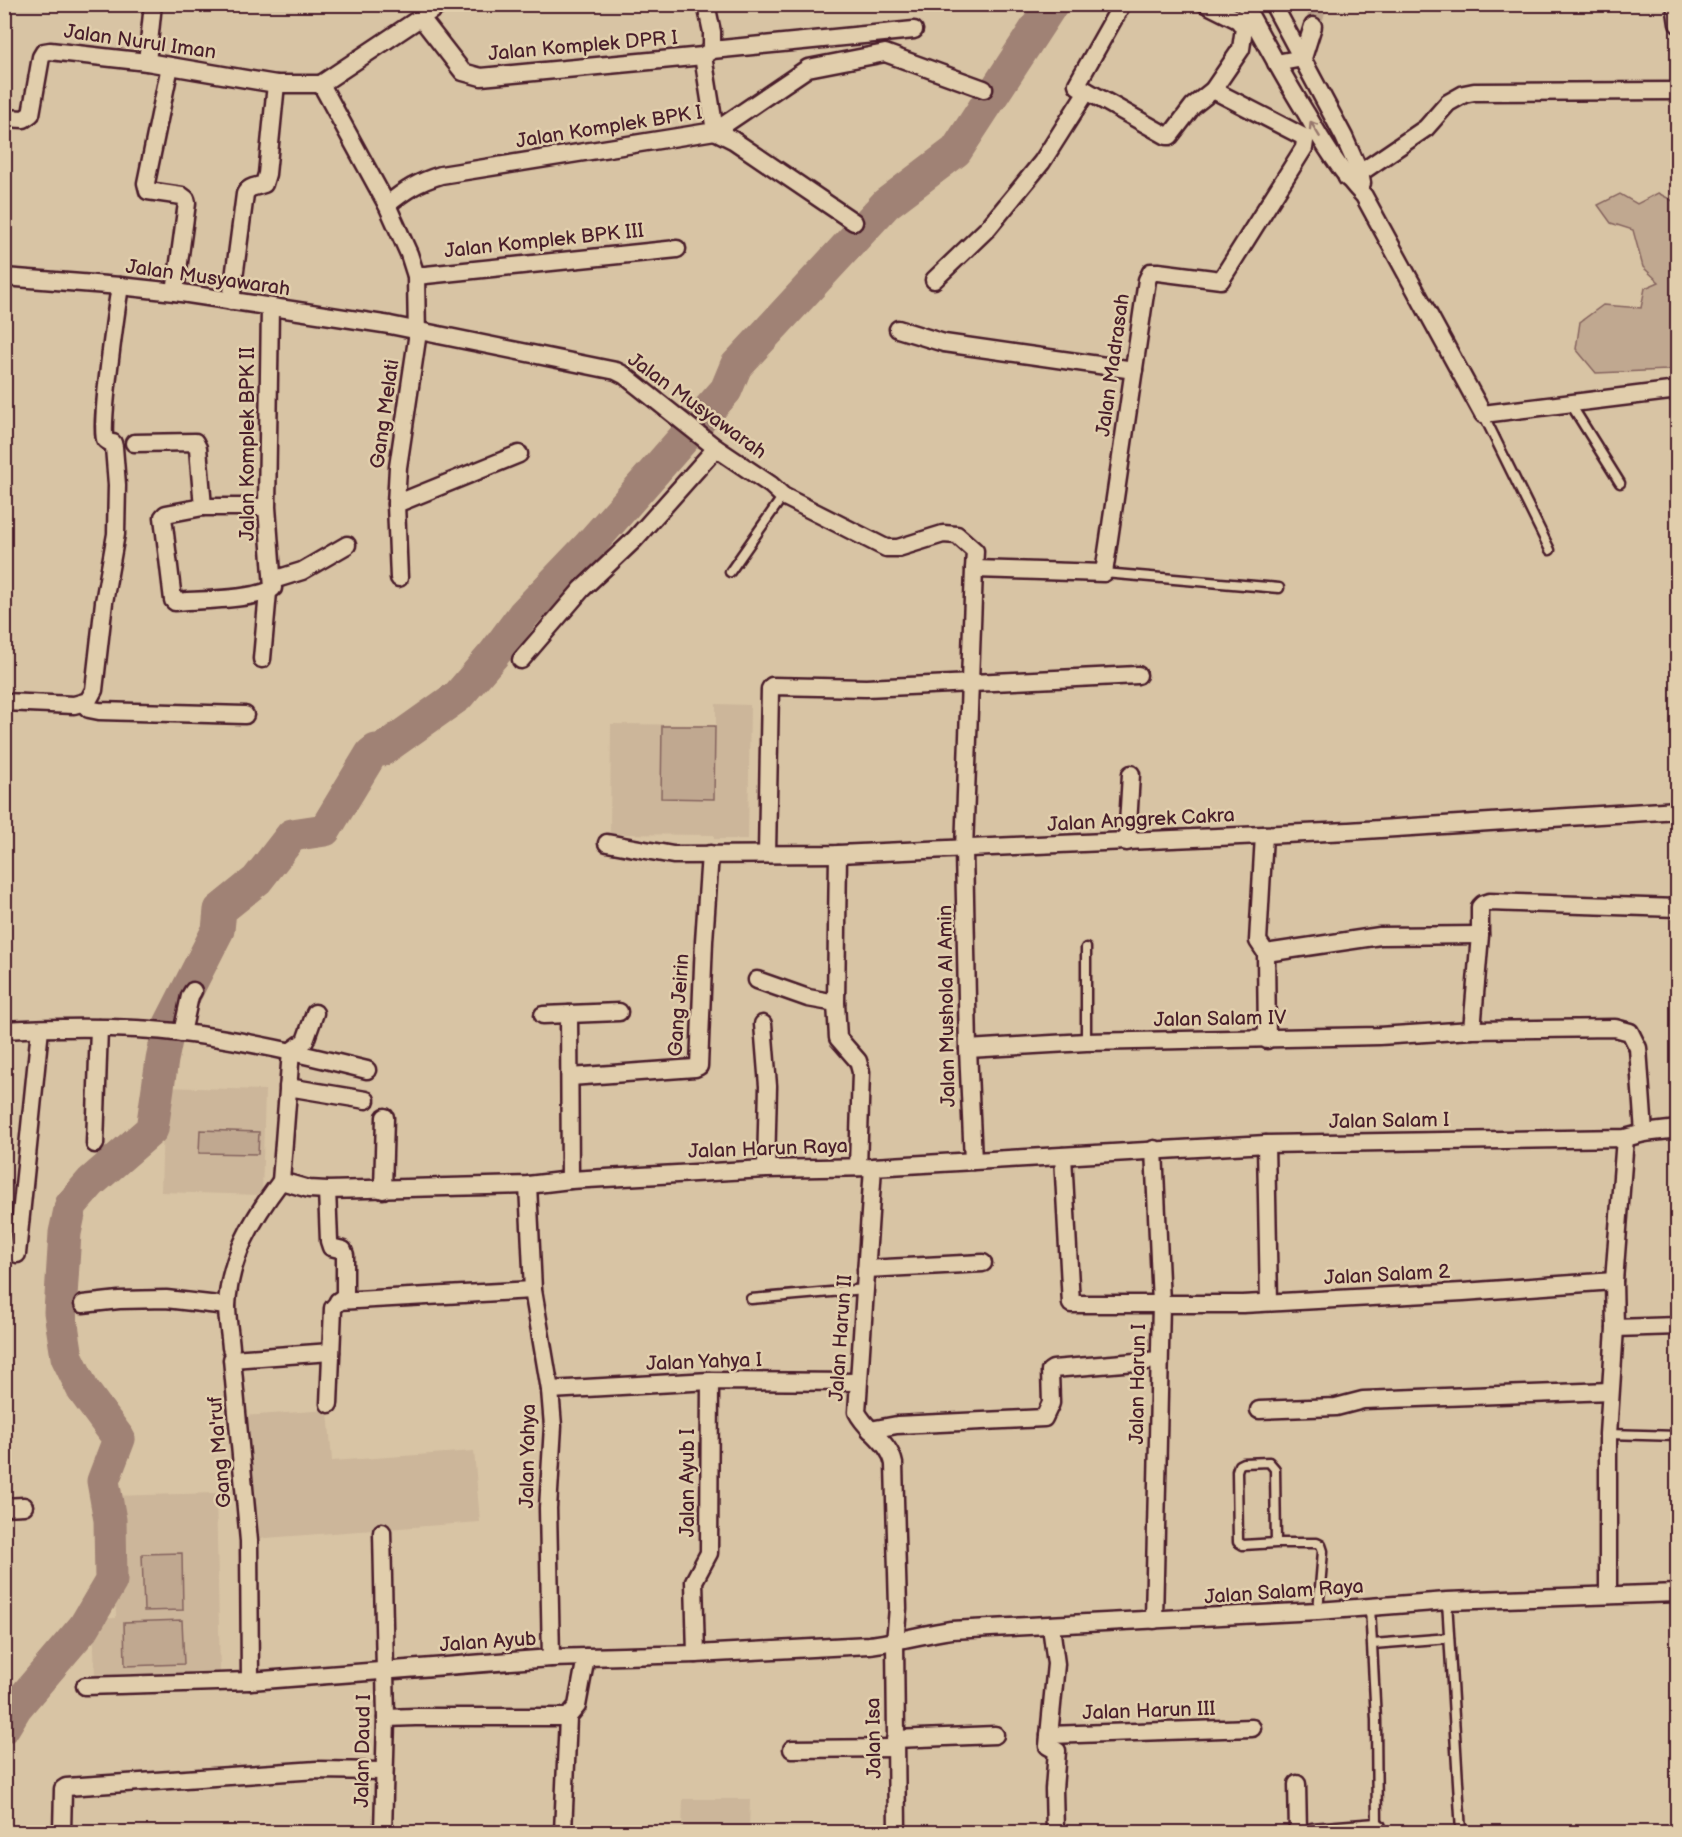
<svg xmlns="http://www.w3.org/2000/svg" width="1682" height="1837" viewBox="0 0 1682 1837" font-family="'Balsamiq Sans',sans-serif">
  <rect width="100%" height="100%" fill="#d8c4a4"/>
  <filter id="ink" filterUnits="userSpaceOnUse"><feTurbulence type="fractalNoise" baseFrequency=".0167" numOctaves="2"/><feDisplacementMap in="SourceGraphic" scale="12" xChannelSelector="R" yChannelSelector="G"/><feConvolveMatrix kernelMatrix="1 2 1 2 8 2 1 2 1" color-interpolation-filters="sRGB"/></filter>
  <g filter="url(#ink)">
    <g fill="#ccb69a">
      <polygon points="716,704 750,705 748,839 714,839 714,835 610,834 611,724 716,725"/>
      <polygon points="164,1087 265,1090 262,1195 161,1192"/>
      <polygon points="328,1410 332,1461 474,1451 480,1522 252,1539 243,1416"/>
      <polygon points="216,1493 220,1674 95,1677 93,1619 116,1618 112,1496"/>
      <polygon points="683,1799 750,1799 749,1832 682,1832"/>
    </g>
    <g fill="#c0a890" stroke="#85645e" stroke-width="1.5">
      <polygon points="1658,193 1677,203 1677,367 1668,370 1596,373 1576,349 1580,322 1603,305 1641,308 1645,288 1659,282 1643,267 1633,230 1611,223 1598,205 1620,194 1637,204"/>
      <polygon points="662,726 715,726 714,799 661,798"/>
      <polygon points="200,1130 259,1132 258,1154 199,1153"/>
      <polygon points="182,1553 183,1610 144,1611 142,1554"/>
      <polygon points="182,1620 184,1664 125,1666 124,1622"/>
    </g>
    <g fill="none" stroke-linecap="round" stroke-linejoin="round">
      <polyline stroke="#a08274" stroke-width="33" points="4,1727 16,1707 84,1627 111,1581 110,1520 103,1481 119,1439 83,1390 67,1357 60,1312 65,1233 71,1205 91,1182 152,1129 162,1060 169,1026 218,930 220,910 257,880 292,835 325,830 371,754 376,750 382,750 458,696 494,654 523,615 589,546 726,390 736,366 886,204 956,151 1052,4"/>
      <polyline stroke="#bca38c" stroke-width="16" stroke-dasharray="16 8" stroke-linecap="butt" points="1313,26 1319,4"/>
      <defs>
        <g id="service">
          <polyline points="1570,403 1620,483"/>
          <polyline points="1483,414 1550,550"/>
          <polyline points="730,572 783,496"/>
          <polyline points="1104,573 1279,588"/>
          <polyline points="1086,948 1086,1042"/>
          <polyline points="751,1299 865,1289"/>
          <polyline points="1608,1434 1678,1436"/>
          <polyline points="1276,1543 1243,1545 1238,1542 1237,1471 1239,1465 1243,1463 1269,1462 1275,1469 1276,1543 1317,1543 1321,1545 1323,1551 1318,1611"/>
          <polyline points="1447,1601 1461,1832"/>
          <polyline points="1370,1607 1376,1720 1377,1827"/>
          <polyline points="1373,1644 1449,1638"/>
        </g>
        <g id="minor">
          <polyline points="1122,4 1077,84 1078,86 1167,136 1170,136 1193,106 1213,90 1241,49 1244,28 1238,20 1206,4"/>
          <path d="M1244,4C1264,41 1284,78 1306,113C1323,143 1340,171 1364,196L1483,414L1678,390"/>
          <polyline points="1273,4 1344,137 1360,173 1362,183"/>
          <polyline points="1675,4 1678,24"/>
          <polyline points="421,18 463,72 481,77 703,56"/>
          <polyline points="712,50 914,30"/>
          <polyline points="147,62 153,4"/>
          <polyline points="1276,63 1303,58 1313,26"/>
          <polyline points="170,66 146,183 148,191 182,196 186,199 187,203 175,292"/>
          <polyline points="321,84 387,205 409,254 416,276 417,339 398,467 396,504 399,578"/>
          <polyline points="321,84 441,4"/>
          <polyline points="4,118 24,119 31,114 41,57 44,52 50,51 147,62 276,84 321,84"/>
          <polyline points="1347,178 1360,173 1426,128 1448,103 1464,94 1474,92 1678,91"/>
          <path d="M387,205C405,190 418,182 441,175L715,131L703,56L712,50V32L706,4"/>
          <polyline points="854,222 733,140 715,131 808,68 885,53 984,89"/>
          <polyline points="416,276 677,249"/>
          <polyline points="4,277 120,286 175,292 390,325 616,371 624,375 716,448 771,485 783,496 886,548 898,548 943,534 957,535 975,551 974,569 964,850 968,1049 973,1161"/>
          <polyline points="934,280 988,228 1042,162 1087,91"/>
          <path d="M231,301L245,194C249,186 256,187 264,184L267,174L276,84"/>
          <polyline points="898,329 944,343 1134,370"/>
          <polyline points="134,443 195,442 198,448 203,507"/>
          <polyline points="396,504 519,454"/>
          <path d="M267,507H203L166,514L163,517L173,600L175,602C195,600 259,600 273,588L267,507L270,308"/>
          <polyline points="974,569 1104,573 1147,280 1151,272 1158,272 1221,280 1304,148 1305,141 1302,136 1213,90"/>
          <polyline points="273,580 302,571 347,545"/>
          <polyline points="262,659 268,592"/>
          <polyline points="521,660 582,589 635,539 716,448"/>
          <path d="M4,702L74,705L88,701L94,690L104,602L116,534L117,485L114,447L113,443C111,443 106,441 105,439C99,430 117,305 120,286"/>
          <polyline points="83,703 89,709 99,711 245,715"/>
          <polyline points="1264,835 1258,941 1266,953 1267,1040"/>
          <polyline points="1127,842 1131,774"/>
          <polyline points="607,843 673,855 838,854 1349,831 1678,810"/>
          <polyline points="767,854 770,689 772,686 866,688 1138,675"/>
          <polyline points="838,854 836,1003 838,1038 858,1061 861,1072 858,1167"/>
          <polyline points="1266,953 1380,936 1480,935"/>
          <polyline points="757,980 808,998 836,1003"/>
          <polyline points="569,1014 570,1180"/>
          <polyline points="543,1015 619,1012"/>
          <polyline points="763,1024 768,1086 766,1169"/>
          <path d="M4,1030C63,1027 124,1026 183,1033C245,1040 306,1055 367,1070"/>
          <polyline points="1472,1030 1480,935 1480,907 1483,904 1489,902 1678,908"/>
          <polyline points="182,1033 190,996 193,991"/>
          <polyline points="968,1049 1086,1042 1379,1036 1472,1030 1615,1028 1630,1032 1638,1048 1644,1133"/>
          <polyline points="291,1051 281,1181 309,1189 327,1190 528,1185 570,1180 766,1169 873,1167 1266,1144 1625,1138 1644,1133 1678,1129"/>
          <polyline points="291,1051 305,1041 315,1013"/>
          <polyline points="570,1077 695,1068 699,1066 704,941 710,854"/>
          <polyline points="288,1087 366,1100"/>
          <polyline points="95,1144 99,1028"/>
          <polyline points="1266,1144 1269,1302"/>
          <polyline points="1154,1149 1161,1303 1154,1620"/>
          <polyline points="1063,1156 1071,1304 1243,1304 1463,1292 1614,1281"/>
          <path d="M873,1167L857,1412C866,1431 890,1442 894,1464L898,1608L895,1642L897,1832"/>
          <polyline points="528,1185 533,1290 550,1390 553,1426 548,1508 551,1658"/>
          <polyline points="327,1190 329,1241 331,1247 343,1250 345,1255 345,1295 333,1308 329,1404"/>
          <polyline points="383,1190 385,1117"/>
          <polyline points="17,1254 40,1029"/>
          <polyline points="866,1269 983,1263"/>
          <polyline points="338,1301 533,1290"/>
          <polyline points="83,1304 119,1300 166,1299 227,1306"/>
          <polyline points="1615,1328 1678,1326"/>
          <path d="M231,1348C230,1334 227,1320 227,1306C229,1258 253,1218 281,1181"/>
          <polyline points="550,1390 710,1381 858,1382"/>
          <polyline points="1259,1410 1336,1407 1363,1400 1610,1391"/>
          <polyline points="870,1430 897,1425 1044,1418 1051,1403 1050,1371 1053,1369 1159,1360"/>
          <polyline points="4,1507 24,1506"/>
          <polyline points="382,1532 386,1718 383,1832"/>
          <polyline points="1608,1595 1608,1434 1615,1328 1614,1281 1625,1138"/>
          <polyline points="1051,1626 1056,1664 1048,1746 1057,1751 1054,1789 1055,1832"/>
          <polyline points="696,1654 694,1581 709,1553 710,1381"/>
          <polyline points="250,1681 249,1541 232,1359 331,1352"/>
          <path d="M85,1686L250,1681L551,1658L696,1654L869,1645C897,1642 923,1634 951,1630L1318,1611L1447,1601L1678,1593"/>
          <polyline points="386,1718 415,1717 568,1717"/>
          <polyline points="1049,1735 1252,1728"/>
          <polyline points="895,1739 995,1735"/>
          <polyline points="792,1749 895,1748"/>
          <polyline points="1297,1784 1298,1832"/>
          <polyline points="62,1832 63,1789 66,1787 317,1770 383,1771"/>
          <polyline points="563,1832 568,1717 577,1706 586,1657"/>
          <polyline points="1312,1832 1377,1827"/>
        </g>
      </defs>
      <use href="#service" stroke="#4a1f2b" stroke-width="13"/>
      <use href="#minor" stroke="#4a1f2b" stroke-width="21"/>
      <use href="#service" stroke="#e1ceac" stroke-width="8"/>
      <use href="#minor" stroke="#e1ceac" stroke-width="16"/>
    </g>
    <defs><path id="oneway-shaft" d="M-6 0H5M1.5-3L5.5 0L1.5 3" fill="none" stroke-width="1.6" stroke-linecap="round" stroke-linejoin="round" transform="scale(1.5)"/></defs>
    <use stroke="#96766c" href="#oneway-shaft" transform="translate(1315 129) rotate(-121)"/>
  </g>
  <g text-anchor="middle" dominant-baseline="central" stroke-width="5" stroke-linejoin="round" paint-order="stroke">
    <g font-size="20" fill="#4a1f2b" stroke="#e1ceac">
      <text transform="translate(140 42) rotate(8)">Jalan Nurul Iman</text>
      <text transform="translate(583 46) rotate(-5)">Jalan Komplek DPR I</text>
      <text transform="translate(609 127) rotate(-9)">Jalan Komplek BPK I</text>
      <text transform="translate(544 241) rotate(-6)">Jalan Komplek BPK III</text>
      <text transform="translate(208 278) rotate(8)">Jalan Musyawarah</text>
      <text transform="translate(1113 365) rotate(-82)">Jalan Madrasah</text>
      <text transform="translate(697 406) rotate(36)">Jalan Musyawarah</text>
      <text transform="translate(385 414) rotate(-82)">Gang Melati</text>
      <text transform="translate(248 444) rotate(-90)">Jalan Komplek BPK II</text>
      <text transform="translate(1141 820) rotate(-3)">Jalan Anggrek Cakra</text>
      <text transform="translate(679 1005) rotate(-86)">Gang Jeirin</text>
      <text transform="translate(947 1006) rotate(-91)">Jalan Mushola Al Amin</text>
      <text transform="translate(1220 1019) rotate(-1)">Jalan Salam IV</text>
      <text transform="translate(1389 1121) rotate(-1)">Jalan Salam I</text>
      <text transform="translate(768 1149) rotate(-2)">Jalan Harun Raya</text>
      <text transform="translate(1387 1275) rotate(-3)">Jalan Salam 2</text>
      <text transform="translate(841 1338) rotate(-86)">Jalan Harun II</text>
      <text transform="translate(704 1362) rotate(-2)">Jalan Yahya I</text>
      <text transform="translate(1138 1384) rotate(-89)">Jalan Harun I</text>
      <text transform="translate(220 1452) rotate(-95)">Gang Ma'ruf</text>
      <text transform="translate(528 1456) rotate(-89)">Jalan Yahya</text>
      <text transform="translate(688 1483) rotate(-90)">Jalan Ayub I</text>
      <text transform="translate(1284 1592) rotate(-4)">Jalan Salam Raya</text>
      <text transform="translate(488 1642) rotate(-4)">Jalan Ayub</text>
      <text transform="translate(1149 1711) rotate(-2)">Jalan Harun III</text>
      <text transform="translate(874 1738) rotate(-91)">Jalan Isa</text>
      <text transform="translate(363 1751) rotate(-89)">Jalan Daud I</text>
    </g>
  </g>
  <rect width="1682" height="1837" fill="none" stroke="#e1ceac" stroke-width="24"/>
  <rect x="12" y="12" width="1658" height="1813" fill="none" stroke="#4a1f2b" stroke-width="2" filter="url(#ink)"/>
</svg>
